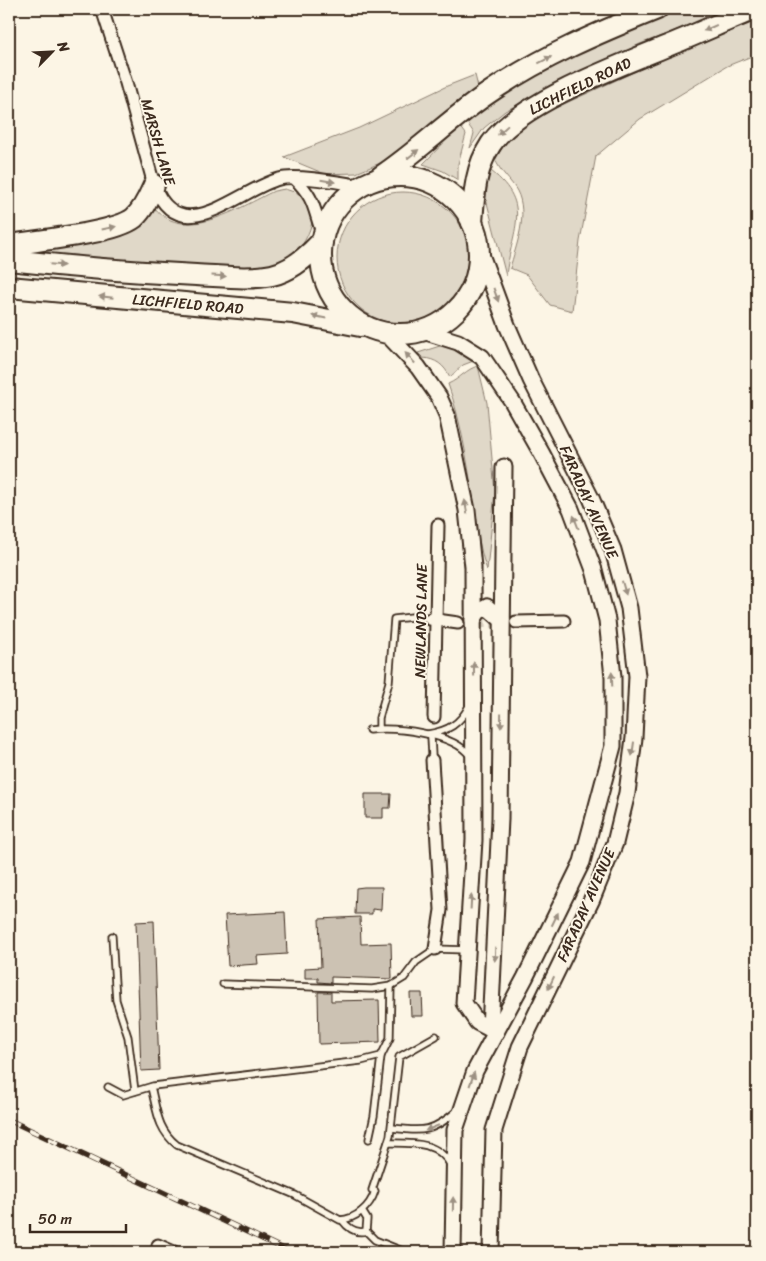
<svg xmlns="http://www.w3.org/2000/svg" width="766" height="1261" viewBox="0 0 766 1261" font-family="Sriracha,sans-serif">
  <rect width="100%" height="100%" fill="#fcf5e5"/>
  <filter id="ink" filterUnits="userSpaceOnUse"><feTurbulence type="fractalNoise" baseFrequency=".02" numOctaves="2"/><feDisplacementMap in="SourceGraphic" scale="10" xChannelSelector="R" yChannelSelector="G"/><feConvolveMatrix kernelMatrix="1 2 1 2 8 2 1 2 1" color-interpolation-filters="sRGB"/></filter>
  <g filter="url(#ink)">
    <g fill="#e0d8c8" stroke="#8e8173">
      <path d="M677,9H733L640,44L505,111L484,128L470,148L474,133L467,123C529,71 603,40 677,9Z"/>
      <path d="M757,21V54L727,66L640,119L596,156L580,241L572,311L550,305L527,275L510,268C516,246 529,214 517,191C511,180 500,172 495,159L507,141L523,126L542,114L684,49Z"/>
      <polygon points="475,75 478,87 390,159 356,173 325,174 284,157 359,128 447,86"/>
      <polygon points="460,126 466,134 458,164 458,180 443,171 423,164"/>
      <path d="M491,171C534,205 511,230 506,276L486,199L488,176Z"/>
      <path d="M285,189L303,195L313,219C308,239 298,257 277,264C257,270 232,267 212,267C144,266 77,258 10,252L152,204C180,247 240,207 274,191Z"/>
      <circle cx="403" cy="258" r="66"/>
      <path d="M446,344L476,360L463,365L450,377C444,365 436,359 423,358L418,353Z"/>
      <path d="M478,366L487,403L495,492L487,570C478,546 477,523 473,498C467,459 461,421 448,384C460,379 466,369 478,366Z"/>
    </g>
    <g fill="#ccc2b3" stroke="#3b2a1e">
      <polygon points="365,794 391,794 390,808 383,808 383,818 365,818"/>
      <polygon points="364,887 382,887 381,910 372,909 372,914 355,914 356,888"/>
      <polygon points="285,912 287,954 257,956 258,964 228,966 225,915"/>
      <polygon points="360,917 361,944 391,943 392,979 331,977 331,983 318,982 318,978 305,978 305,968 321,967 319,919"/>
      <polygon points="154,921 159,1070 141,1071 136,922"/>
      <polygon points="318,992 331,992 331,1001 379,1000 380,1042 319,1044"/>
      <polygon points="410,993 422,993 423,1016 411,1016"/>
    </g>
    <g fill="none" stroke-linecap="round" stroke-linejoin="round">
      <polyline stroke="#d5ccbd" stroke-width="11" stroke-dasharray="11 5.5" stroke-linecap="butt" points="458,623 507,622"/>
      <defs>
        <g id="service">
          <polyline points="379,728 379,718 389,682 394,619 421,616 429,619"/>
          <path d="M369,730C395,727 454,733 470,756"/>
          <path d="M428,734C448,731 460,724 469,706"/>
          <polyline points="431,737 432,756"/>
          <polyline points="112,936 116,1000 128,1037 135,1091"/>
          <polyline points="223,984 372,989 391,986 404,978 416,962 435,949 467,950"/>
          <polyline points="108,1087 123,1095 153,1086 361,1061 381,1056 390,1038 391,986"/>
          <path d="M151,1087C157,1110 157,1129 177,1145L295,1195L340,1220C356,1219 370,1207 375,1191L372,1190L390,1136L399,1057L436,1036"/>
          <path d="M392,1128C424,1132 433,1132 458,1110"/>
          <polyline points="369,1139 374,1116 381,1056"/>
          <path d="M388,1143C413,1143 438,1141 451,1166"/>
          <path d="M342,1220C348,1228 356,1234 366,1231L367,1219L362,1211"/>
          <polyline points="366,1231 375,1240 405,1252"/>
          <polyline points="114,1251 117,1252"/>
        </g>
        <g id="minor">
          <path d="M102,9L126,83L154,185C180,252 238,190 279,179C297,174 343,183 362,186"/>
          <path d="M294,178C316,199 313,209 323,235"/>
          <polyline points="430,619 458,623"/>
          <polyline points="516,622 564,621"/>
          <polyline points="434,717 438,525"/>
          <polyline points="432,760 441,910 435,949"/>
          <polyline points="158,1245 174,1252"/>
        </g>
        <g id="tertiary">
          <polyline points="479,249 507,325 531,380 591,498 613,550 629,608 637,676 634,738 627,793 615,843 592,899 520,1047 494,1130 491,1252"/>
          <polyline points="423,331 458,342 482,357 512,401 542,454 571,509 594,570 607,620 613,677 613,746 582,862 525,978 475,1071 455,1130 453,1252"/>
          <polyline points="387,334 418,367 439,397 447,415 467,510 473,567 474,840 464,1003 477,1022 496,1032"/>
          <polyline points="473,620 478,612 487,607 502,620"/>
          <polyline points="490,1029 500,819 504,467"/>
        </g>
        <g id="trunk">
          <circle cx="400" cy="255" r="79"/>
          <path d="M380,177C419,151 451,118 490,92C541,57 600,32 657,9"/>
          <path d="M472,223C474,195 475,168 491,144C519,102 624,64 672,44C700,33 727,20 755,9"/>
          <path d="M9,245C38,240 113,234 134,218C144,209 149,196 154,185"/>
          <path d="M9,260C71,267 133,272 196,275C220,276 248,280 272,275C291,271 309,255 322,241"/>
          <polyline points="9,287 293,313 360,326"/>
        </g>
      </defs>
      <use href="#service" stroke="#3b2a1e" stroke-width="9"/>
      <use href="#minor" stroke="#3b2a1e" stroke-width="15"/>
      <use href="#tertiary" stroke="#3b2a1e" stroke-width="19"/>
      <use href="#trunk" stroke="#3b2a1e" stroke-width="24"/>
      <use href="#service" stroke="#fcf5e5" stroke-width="5.5"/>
      <use href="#minor" stroke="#fcf5e5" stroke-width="11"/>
      <use href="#tertiary" stroke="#fcf5e5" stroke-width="15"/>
      <use href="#trunk" stroke="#fcf5e5" stroke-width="20"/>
      <defs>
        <polyline id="rail" points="9,1120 290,1252"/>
      </defs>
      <use href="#rail" stroke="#3b2a1e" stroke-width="5.5"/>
      <use href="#rail" stroke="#fcf5e5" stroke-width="4" stroke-dasharray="11" stroke-linecap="butt"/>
    </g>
    <defs><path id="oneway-solid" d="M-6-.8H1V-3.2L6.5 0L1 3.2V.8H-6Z" transform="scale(1.25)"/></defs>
    <g fill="#9c9082">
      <use href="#oneway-solid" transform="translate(710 28) rotate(156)"/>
      <use href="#oneway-solid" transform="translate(545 60) rotate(-27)"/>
      <use href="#oneway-solid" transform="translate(503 130) rotate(137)"/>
      <use href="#oneway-solid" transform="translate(413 154) rotate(-38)"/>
      <use href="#oneway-solid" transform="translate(328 181) rotate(9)"/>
      <use href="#oneway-solid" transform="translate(109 228) rotate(-12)"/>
      <use href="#oneway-solid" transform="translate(57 265) rotate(5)"/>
      <use href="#oneway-solid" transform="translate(219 276) rotate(3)"/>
      <use href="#oneway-solid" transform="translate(496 295) rotate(70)"/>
      <use href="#oneway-solid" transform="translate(106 297) rotate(-174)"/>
      <use href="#oneway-solid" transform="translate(319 317) rotate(-169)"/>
      <use href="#oneway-solid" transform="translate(410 358) rotate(-133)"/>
      <use href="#oneway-solid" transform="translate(466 507) rotate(-100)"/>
      <use href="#oneway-solid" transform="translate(576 522) rotate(-111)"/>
      <use href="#oneway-solid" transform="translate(624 588) rotate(74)"/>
      <use href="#oneway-solid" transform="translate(474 669) rotate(-91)"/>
      <use href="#oneway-solid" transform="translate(612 679) rotate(-92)"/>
      <use href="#oneway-solid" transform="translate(501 721) rotate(91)"/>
      <use href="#oneway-solid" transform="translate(633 749) rotate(98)"/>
      <use href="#oneway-solid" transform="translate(471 902) rotate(-87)"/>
      <use href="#oneway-solid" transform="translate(555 919) rotate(-64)"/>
      <use href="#oneway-solid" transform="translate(495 954) rotate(92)"/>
      <use href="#oneway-solid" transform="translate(551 983) rotate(115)"/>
      <use href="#oneway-solid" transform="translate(472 1079) rotate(-70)"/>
      <use href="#oneway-solid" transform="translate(432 1128) rotate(158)"/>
      <use href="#oneway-solid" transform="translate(453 1204) rotate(-89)"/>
    </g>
  </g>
  <g text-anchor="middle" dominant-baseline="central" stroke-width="4" stroke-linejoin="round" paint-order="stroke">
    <g font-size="15" fill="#3b2a1e" stroke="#fcf5e5">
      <text transform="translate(580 86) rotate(-26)">LICHFIELD ROAD</text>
      <text transform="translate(158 142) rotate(74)">MARSH LANE</text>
      <text transform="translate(188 304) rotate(5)">LICHFIELD ROAD</text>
      <text transform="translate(589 502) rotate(66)">FARADAY AVENUE</text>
      <text transform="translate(421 621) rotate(-89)">NEWLANDS LANE</text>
      <text transform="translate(586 905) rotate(-66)">FARADAY AVENUE</text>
    </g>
  </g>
  <rect width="766" height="1261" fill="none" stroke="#fcf5e5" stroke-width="30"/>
  <rect x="15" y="15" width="736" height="1231" fill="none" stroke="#3b2a1e" stroke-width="2" filter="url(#ink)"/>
  <g transform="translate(52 52) rotate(66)" stroke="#fcf5e5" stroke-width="4" paint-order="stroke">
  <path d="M0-4L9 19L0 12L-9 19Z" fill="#3b2a1e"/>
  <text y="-8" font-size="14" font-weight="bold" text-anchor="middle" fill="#3b2a1e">N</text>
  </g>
  <path d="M30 1224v8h96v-8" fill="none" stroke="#3b2a1e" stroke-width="2.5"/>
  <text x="38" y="1224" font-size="15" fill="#3b2a1e" stroke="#fcf5e5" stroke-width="4" paint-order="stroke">50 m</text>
</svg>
